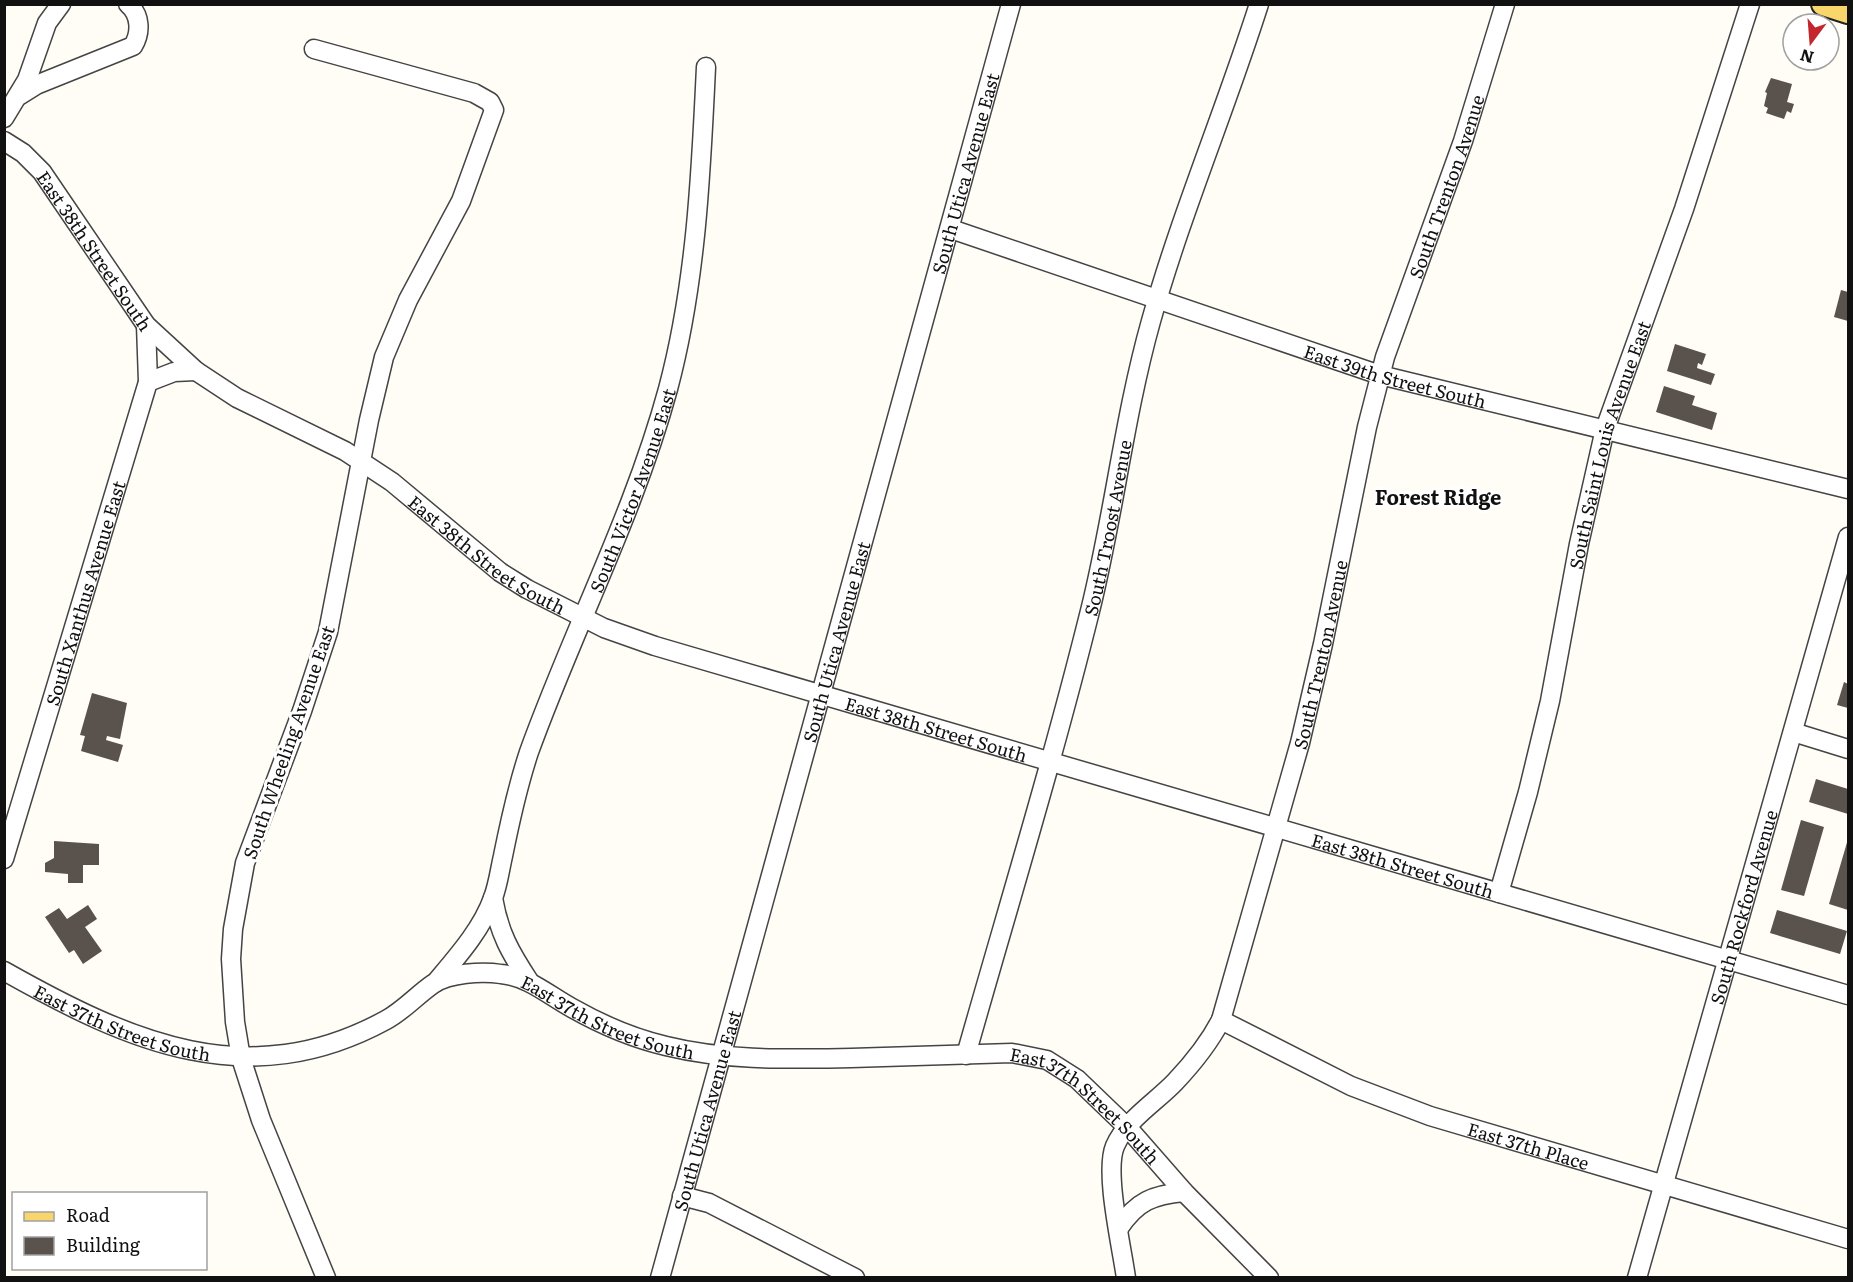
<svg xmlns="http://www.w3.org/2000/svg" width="1853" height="1282" viewBox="0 0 1853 1282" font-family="Literata,serif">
  <rect width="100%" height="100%" fill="#fffdf5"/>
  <g fill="#5a524d">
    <polygon points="1771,78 1792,84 1787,102 1794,104 1791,113 1787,111 1784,119 1766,113 1768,108 1764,106 1767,93 1765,92"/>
    <polygon points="1841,290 1848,292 1848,321 1834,317"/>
    <polygon points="1675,344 1706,354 1702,365 1698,363 1697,368 1715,374 1711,385 1667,371"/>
    <polygon points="1664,386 1695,396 1692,405 1717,413 1712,430 1656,412"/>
    <polygon points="1844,682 1848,684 1848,708 1837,705"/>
    <polygon points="92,693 127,703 120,739 107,736 106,740 123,745 118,762 81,751 85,736 80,735"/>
    <polygon points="1816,779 1848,789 1848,814 1809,802"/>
    <polygon points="1801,820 1824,827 1804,896 1781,890"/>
    <polygon points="1848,839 1848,910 1829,904"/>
    <polygon points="54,841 99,844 99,865 83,865 83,883 68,883 68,874 45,872 45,863 54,858"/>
    <polygon points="88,905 97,919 85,927 102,951 83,964 74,950 69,953 45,917 59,908 67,919"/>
    <polygon points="1777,910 1847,931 1840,954 1770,933"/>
  </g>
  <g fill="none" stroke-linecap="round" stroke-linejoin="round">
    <defs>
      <g id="minor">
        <polyline points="314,49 474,93 490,102 494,110 461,201 408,300 384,357 369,420 328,632 302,711 245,863 233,929 231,959 235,1022 241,1058 261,1120 326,1278"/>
        <path d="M20,95L36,85L133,46C141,33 141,15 128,4"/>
        <polyline points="4,118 27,80 47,23 61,4"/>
        <path id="s1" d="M4,141L23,153L42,172L146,325L196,371L237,398L345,451L392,482L500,572L527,589L604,628L655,646L1848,995"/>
        <path id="s2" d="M951,229L1380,375L1848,489"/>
        <polyline points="148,382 174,372 196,371"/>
        <polyline points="1793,732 1848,749"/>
        <path id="s3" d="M4,859L148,382L146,325"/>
        <path id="s4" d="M1499,893L1528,792L1550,701L1579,544L1605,429L1684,209L1750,4"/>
        <path d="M493,898C499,933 510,952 529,981"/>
        <path id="s5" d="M4,971C130,1042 248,1095 386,1020C403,1011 417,995 433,984C449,973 482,971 501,974C529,977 548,995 572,1008C602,1025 632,1038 666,1046C727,1061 788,1059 851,1058C905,1056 958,1055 1012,1053L1047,1060L1077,1079L1128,1128L1184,1192L1269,1278"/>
        <path id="s6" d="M436,982C457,957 482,929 493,898C498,885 500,869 503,856C510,821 518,785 529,752C573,630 634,514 668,389C696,284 701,175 706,67"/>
        <path id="s7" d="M1221,1020L1351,1086L1430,1116L1848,1239"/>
        <path id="s8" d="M966,1055C1008,907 1053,760 1090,611C1114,515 1124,417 1151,321C1181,214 1225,111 1259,4"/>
        <polyline points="682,1196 709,1203 855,1278"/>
        <path d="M1119,1228C1137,1201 1153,1195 1184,1192"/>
        <path id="s9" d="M660,1278L1011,4"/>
        <path id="s10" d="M1126,1278C1122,1248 1104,1172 1115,1146C1127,1119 1156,1102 1175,1082C1193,1063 1209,1043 1221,1020L1300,743L1323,644L1367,427L1385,357L1463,141L1505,4"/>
        <path id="s11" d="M1637,1278L1848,537"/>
      </g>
      <polyline id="major" points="1823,4 1848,12"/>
    </defs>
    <use href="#minor" stroke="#444" stroke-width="21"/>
    <use href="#major" stroke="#222" stroke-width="26"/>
    <use href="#minor" stroke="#fff" stroke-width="18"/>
    <use href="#major" stroke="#f9d66b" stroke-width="22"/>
  </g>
  <g text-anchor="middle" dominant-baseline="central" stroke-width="6" stroke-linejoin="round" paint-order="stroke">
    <g font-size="18" fill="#111" stroke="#fff">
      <text stroke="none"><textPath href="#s9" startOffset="1146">South Utica Avenue East</textPath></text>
      <text stroke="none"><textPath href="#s10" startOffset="1164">South Trenton Avenue</textPath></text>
      <text stroke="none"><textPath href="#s1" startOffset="144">East 38th Street South</textPath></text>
      <text stroke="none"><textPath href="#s2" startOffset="468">East 39th Street South</textPath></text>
      <text stroke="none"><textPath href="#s4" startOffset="462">South Saint Louis Avenue East</textPath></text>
      <text stroke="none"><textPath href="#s6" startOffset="534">South Victor Avenue East</textPath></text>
      <text stroke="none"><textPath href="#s8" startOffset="546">South Troost Avenue</textPath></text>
      <text stroke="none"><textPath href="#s1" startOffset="648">East 38th Street South</textPath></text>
      <text stroke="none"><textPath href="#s3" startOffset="278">South Xanthus Avenue East</textPath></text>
      <text stroke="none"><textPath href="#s9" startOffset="660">South Utica Avenue East</textPath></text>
      <text stroke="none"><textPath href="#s10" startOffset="678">South Trenton Avenue</textPath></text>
      <text stroke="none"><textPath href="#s1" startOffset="1134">East 38th Street South</textPath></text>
      <text transform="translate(288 742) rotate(-71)">South Wheeling Avenue East</text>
      <text stroke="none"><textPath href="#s1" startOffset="1620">East 38th Street South</textPath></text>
      <text stroke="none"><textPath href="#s11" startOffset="386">South Rockford Avenue</textPath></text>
      <text stroke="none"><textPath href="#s5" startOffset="651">East 37th Street South</textPath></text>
      <text stroke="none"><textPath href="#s5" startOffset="130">East 37th Street South</textPath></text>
      <text stroke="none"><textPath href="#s9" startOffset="174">South Utica Avenue East</textPath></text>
      <text stroke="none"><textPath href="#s5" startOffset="1155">East 37th Street South</textPath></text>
      <text stroke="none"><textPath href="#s7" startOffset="333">East 37th Place</textPath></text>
    </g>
    <g font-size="20" font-weight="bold" fill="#111" stroke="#fff">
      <text x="1438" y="496">Forest Ridge</text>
    </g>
  </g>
  <rect width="1853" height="1282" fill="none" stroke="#111111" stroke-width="12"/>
  <rect x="12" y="1192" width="195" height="78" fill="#ffffff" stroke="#a0a0a0" stroke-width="1.5"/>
  <rect x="24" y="1212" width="30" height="9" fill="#f9d66b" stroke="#a0a0a0" stroke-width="1.5"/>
  <text x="66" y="1222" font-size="18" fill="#111111">Road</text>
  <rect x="24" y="1237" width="30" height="18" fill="#5a524d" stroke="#a0a0a0" stroke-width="1.5"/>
  <text x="66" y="1252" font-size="18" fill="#111111">Building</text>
  <g transform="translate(1811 42) rotate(196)"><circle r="28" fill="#ffffff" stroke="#a0a0a0" stroke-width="1.5"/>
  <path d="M0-4.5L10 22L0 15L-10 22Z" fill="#c4262e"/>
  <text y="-9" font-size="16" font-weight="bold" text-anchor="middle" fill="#111111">N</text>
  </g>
</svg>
